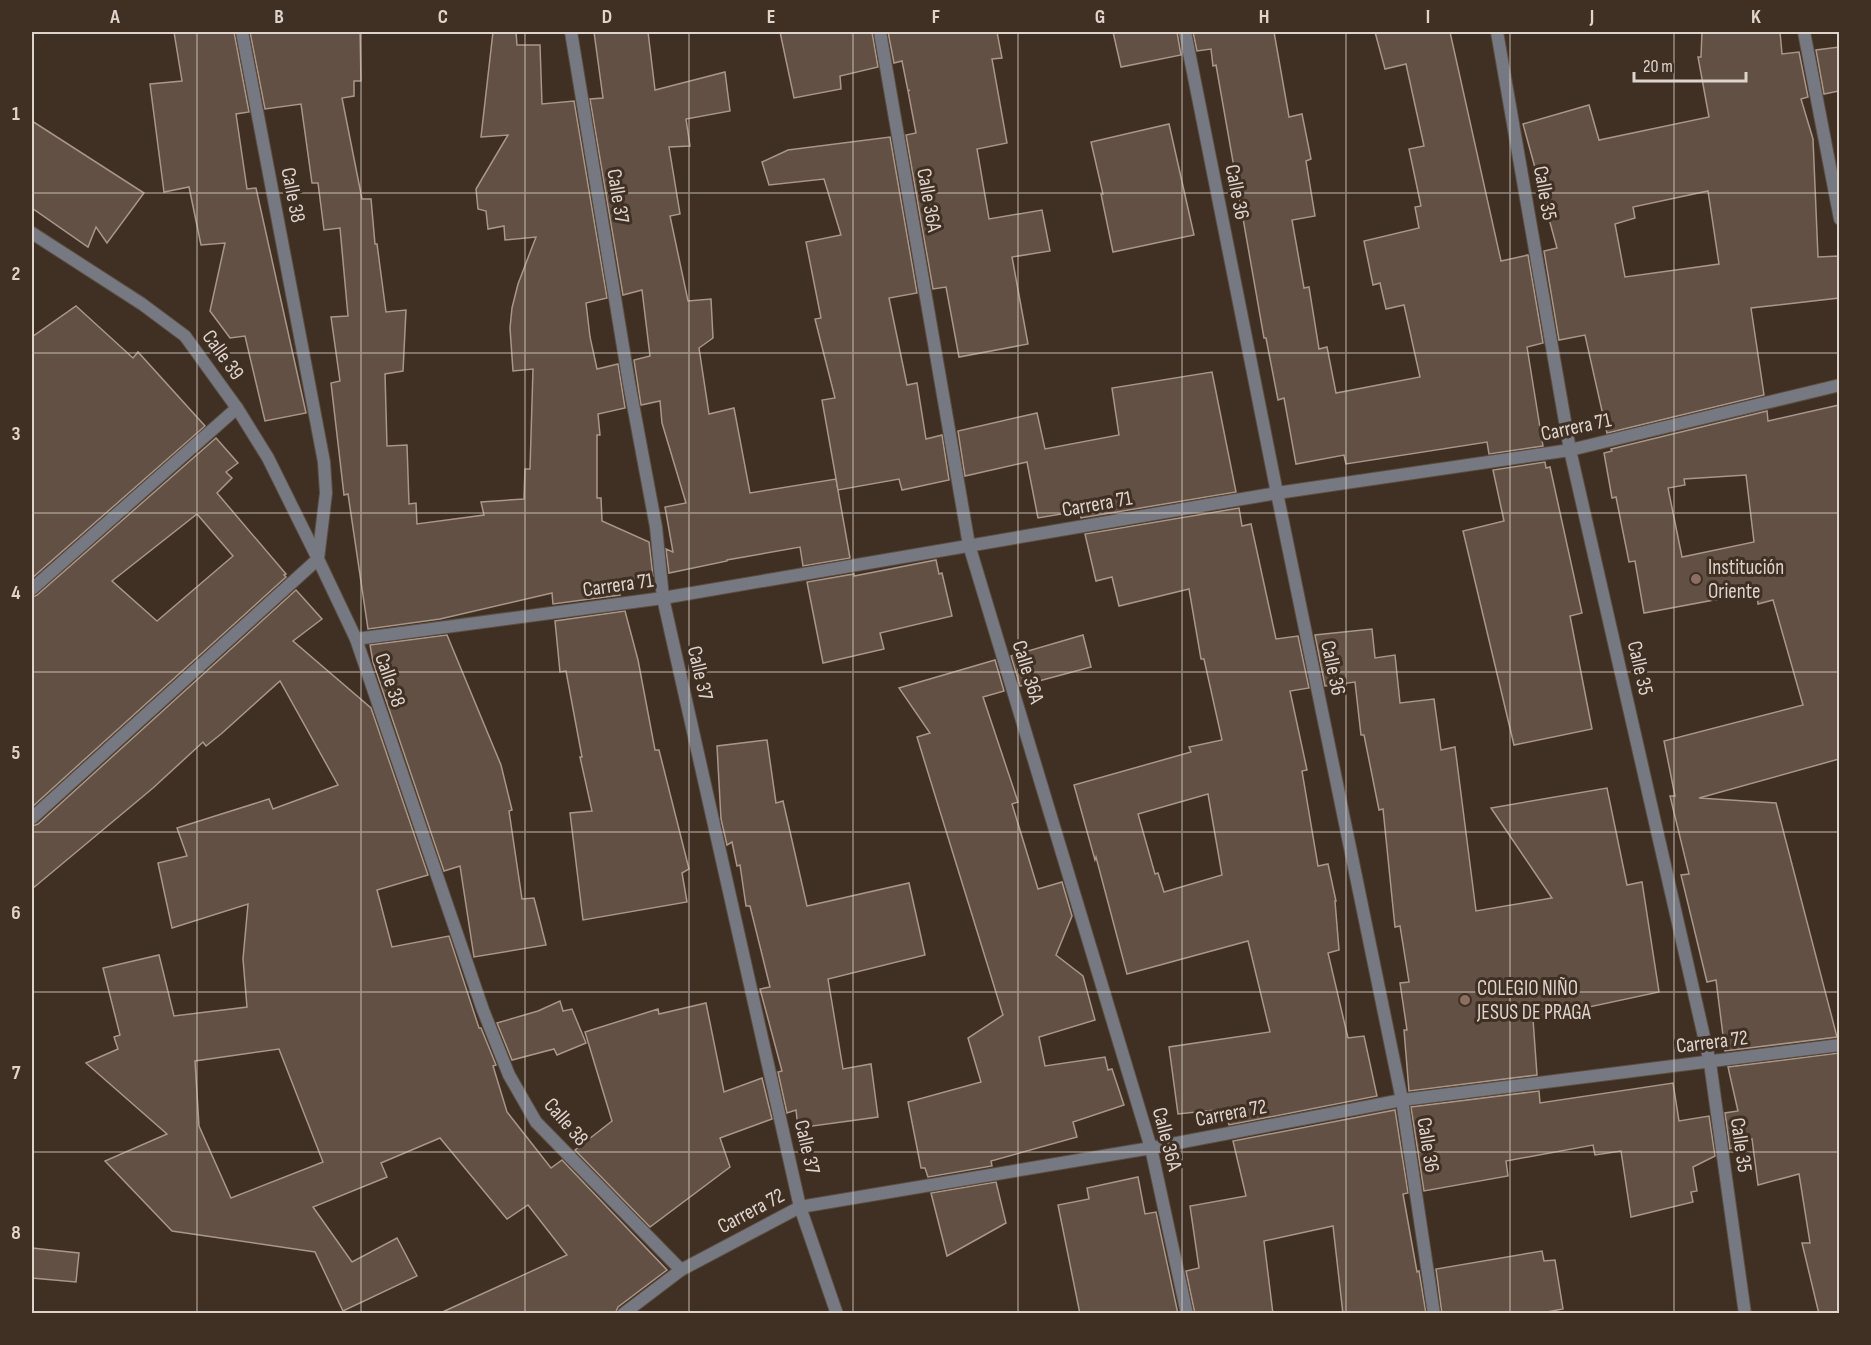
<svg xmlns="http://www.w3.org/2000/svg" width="1871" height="1345" font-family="'Sofia Sans Condensed',sans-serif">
  <rect width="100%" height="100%" fill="#403024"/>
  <g fill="#615043" stroke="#a99688" stroke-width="1.5" fill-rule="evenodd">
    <path d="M174 32H234L249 112 236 114 247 189 256 188 306 413 265 421 245 336 230 338 210 311 225 243 201 245 189 187 164 192 150 84 182 81Z"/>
    <path d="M250 32H360L361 81H354V96L342 98 362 199H371L375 244H377L386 312 406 310 403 371 385 374 387 446 407 445 409 504 416 503 417 524 484 515 481 502 524 499 525 469H530L533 369 513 371 510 328 512 308 518 284 536 237 505 240 504 226 488 229 486 211 478 209 476 189 508 135 481 137 493 32H516L517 45H540L542 104 574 101 607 298 586 303 590 337 597 369 618 364 625 408 598 414 600 435H597V498H601L602 521 649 542 653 576 617 582 620 595 553 604 552 593 440 619 368 629 348 494 344 495 331 383 340 381 331 317 348 316 340 228 324 230 318 183H312L301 104 265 109Z"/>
    <path d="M594 32H648L655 90 725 72 730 111 686 119 690 146 669 147 680 214 670 216 688 301 711 299 713 338 699 348 709 414 734 408 750 493 836 479 850 558 803 566 800 547 727 560V561L669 573 666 549 673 552 665 507 686 503 662 423 660 401 641 405 634 360 650 356 642 290 623 295 590 99 603 98Z"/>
    <path d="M780 32H872L878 67 840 76 841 89 794 98Z"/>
    <path d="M888 32H997L1002 58 992 59 1007 143 977 149 989 219 1042 210 1050 251 1012 257 1028 344 959 357 946 287 933 289 906 135 916 133 908 91 910 90 908 91 902 61 894 63Z"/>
    <path d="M1113 32H1177L1181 55 1121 67Z"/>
    <path d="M1193 32H1274L1289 117 1302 114 1311 159 1306 161 1315 216 1292 220 1304 288 1309 287 1319 349 1327 347 1336 393 1420 377 1404 305 1386 309 1380 283 1373 285 1364 241 1419 228 1415 207 1421 206 1409 149 1424 146 1406 64 1385 69 1375 32H1450L1501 261 1528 255 1543 343 1527 347 1543 446 1489 454 1487 442 1346 464 1344 455 1296 464 1284 398 1278 400 1266 338H1264L1216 65 1213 66 1211 49 1197 51Z"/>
    <path d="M1702 32H1780L1782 54 1799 52 1808 97 1801 99 1813 139 1818 257 1839 256V298L1751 308 1764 395 1607 433 1585 335 1559 340 1544 251 1557 248 1523 124 1589 105 1599 140 1709 117 1698 57H1701ZM1708 191 1719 264 1625 277 1615 224 1635 218 1633 207Z"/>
    <path d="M1839 47V91L1824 94 1816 50Z"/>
    <path d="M32 121 144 193 107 243 96 227 88 247 32 208Z"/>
    <path d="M1169 124 1194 235 1113 252 1101 194H1103L1091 142Z"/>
    <path d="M890 137 917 293 889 298 907 385 917 383 926 439 942 435 949 480 902 490 899 479 838 490 822 400 835 398 815 319 821 318 806 242 841 235 824 179 769 185 762 162 788 150Z"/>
    <path d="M76 306 133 358 138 352 205 426 32 578V337Z"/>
    <path d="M1212 372 1236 492 1081 518 1079 511 1038 518 1027 462 965 476 958 431 1037 413 1045 449 1119 435 1112 388Z"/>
    <path d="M1839 405V759L1699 798 1776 803 1837 1037 1725 1051 1716 980 1707 982 1681 875 1689 874 1670 796H1675L1664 741 1803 705 1773 600 1758 604 1757 592 1644 613 1635 561 1629 562 1616 497 1612 498 1604 453 1612 451 1611 449 1767 411 1768 421ZM1746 475 1754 542 1682 557 1668 488 1685 485 1684 479Z"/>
    <path d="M216 438 238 463 226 472 232 478 217 493 286 574 284 575 286 577 32 807V597L37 595ZM197 514 233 556 157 621 112 581Z"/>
    <path d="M1545 462 1546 468 1550 467 1582 613 1570 616 1592 729 1514 745 1463 531 1504 521 1493 470Z"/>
    <path d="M1239 508 1242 526 1251 524 1276 639 1298 636 1309 688 1290 691 1307 770 1302 771 1318 866 1328 864 1336 901H1335L1339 950 1328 953 1348 1038 1364 1036 1377 1096 1229 1125 1225 1109 1178 1114 1169 1047 1270 1032 1248 941 1127 974 1096 857 1095 860 1074 785 1191 752 1189 747 1222 740 1204 659H1201L1189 589 1119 606 1112 577 1096 581 1085 534ZM1208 794 1222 875 1164 892 1158 873 1155 874 1138 814Z"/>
    <path d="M936 560 939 574 942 573 952 616 880 633 884 649 823 663 807 582 854 574V576Z"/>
    <path d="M296 590 322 619 293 641 371 708 428 875 377 890 392 947 449 936 479 1028H481L496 1065 493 1066 507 1112 551 1168 562 1160 667 1270 618 1307 615 1314H438L567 1255 528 1205 507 1219 440 1138 381 1163 387 1177 313 1207 352 1262 397 1238 417 1276 343 1311 315 1252 172 1231 105 1161 167 1134 86 1063 118 1049 114 1037 120 1035 103 968 159 955 174 1016 247 1007 243 959 248 904 172 928 158 863 187 856 177 828 269 799 273 809 338 785 280 681 221 734 206 746 203 742 153 788 32 889V826L38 824ZM279 1049 323 1162 231 1198 199 1126 195 1061Z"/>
    <path d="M625 611 638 660 655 750H659L689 869 682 873 687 902 583 920 570 813 592 811 580 757H582L566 671 560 672 555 621Z"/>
    <path d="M1372 629 1375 658 1395 655 1400 703 1434 699 1441 750 1455 747 1476 911 1552 898 1491 808 1607 788 1627 885 1642 882 1659 992 1533 1019 1537 1075 1409 1091 1404 1030H1407L1400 983 1409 982 1400 926 1395 927 1383 809 1379 810 1364 735H1361L1355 682 1325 686 1315 635Z"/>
    <path d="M447 635 501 765 512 810 509 811 522 899 534 898 546 945 474 957 460 866 444 871 373 662 370 645Z"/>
    <path d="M1083 635 1091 667 1020 686 1011 656Z"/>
    <path d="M995 660 1004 691 983 697 1018 802 1012 804 1038 889 1062 882 1072 916 1056 955 1083 976 1095 1020 1039 1037 1045 1066 1105 1057 1108 1070 1112 1069 1124 1105 1073 1122 1077 1137 991 1161 992 1166 928 1177 925 1168H921L908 1102 981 1082 968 1038 1003 1015 917 737 930 733 899 688Z"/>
    <path d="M767 740 776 803 783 801 807 906 909 883 925 955 828 979 843 1069 871 1064 878 1117 798 1128 796 1110 787 1113 778 1072 782 1071 760 989 770 987 750 906H746L740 865 737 866 732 842 727 845 721 819 717 746Z"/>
    <path d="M560 1001 563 1011 572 1009 586 1043 557 1055 554 1049 512 1060 497 1023 538 1011Z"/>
    <path d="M706 1003 724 1092 762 1078 772 1119 720 1138 730 1167 650 1227 575 1150 612 1121 585 1032 658 1009 659 1014Z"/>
    <path d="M1839 1053V1314H1819L1802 1243H1810L1799 1174 1758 1185 1752 1139 1730 1149 1725 1113 1738 1111 1728 1067Z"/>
    <path d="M1673 1083 1679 1121 1709 1116 1715 1156 1693 1167 1697 1191 1691 1192 1693 1202 1631 1217 1621 1151 1595 1155 1593 1145 1506 1161 1508 1176 1424 1191 1411 1107 1539 1091 1540 1103Z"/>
    <path d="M1395 1110 1408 1193 1403 1194 1417 1272 1419 1271 1426 1314H1343L1333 1226 1264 1241 1273 1314H1195L1186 1271 1199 1268 1190 1206 1246 1196 1233 1141Z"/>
    <path d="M1138 1177 1145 1214 1156 1212 1178 1314H1080L1058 1205 1089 1199 1087 1188Z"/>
    <path d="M996 1182 1006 1223 947 1256 931 1193Z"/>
    <path d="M32 1248 79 1253 76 1282 32 1278Z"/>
    <path d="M1542 1251 1544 1261 1555 1260 1563 1309 1536 1314H1442L1436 1269Z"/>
  </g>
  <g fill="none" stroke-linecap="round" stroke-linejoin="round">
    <defs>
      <g id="street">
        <path d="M242 32 324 462 326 493 318 559 356 639 483 1010 509 1075 536 1122 681 1270"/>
        <path d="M571 32 629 383 656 527 663 598 800 1207 837 1314"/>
        <path d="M880 32 969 545 1151 1148 1187 1314"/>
        <path d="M1185 32 1277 493 1402 1100 1434 1314"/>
        <path d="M1497 32 1570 450 1710 1063 1745 1314"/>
        <path d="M1804 32 1840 219"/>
        <path d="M32 233 142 304 185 336 237 408 268 458 318 559 32 818"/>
        <path d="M32 589 237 408"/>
        <path d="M356 639 663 598 1277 493 1570 450 1840 385"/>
        <path d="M623 1314 681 1270 800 1207 1151 1148 1402 1100 1840 1045"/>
      </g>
    </defs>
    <use href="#street" stroke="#5c4e42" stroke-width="14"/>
    <use href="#street" stroke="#777982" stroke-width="12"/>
  </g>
  <path fill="none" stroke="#ded4cc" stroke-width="1.5" stroke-opacity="0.55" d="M197 32V1314M361 32V1314M525 32V1314M689 32V1314M853 32V1314M1018 32V1314M1182 32V1314M1346 32V1314M1510 32V1314M1674 32V1314M32 193H1840M32 353H1840M32 513H1840M32 672H1840M32 832H1840M32 992H1840M32 1152H1840"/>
  <g fill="#8d6e63" stroke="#403024" stroke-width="2">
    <circle cx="1696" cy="579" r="6"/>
    <circle cx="1465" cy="1000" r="6"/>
  </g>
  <g text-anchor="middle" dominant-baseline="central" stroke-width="6" stroke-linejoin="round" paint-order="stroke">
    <g font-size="21" fill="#ded4cc" stroke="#403024">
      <text transform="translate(1237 192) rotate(79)">Calle 36</text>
      <text transform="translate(1545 193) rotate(80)">Calle 35</text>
      <text transform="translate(293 195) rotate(79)">Calle 38</text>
      <text transform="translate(618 196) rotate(81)">Calle 37</text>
      <text transform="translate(929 200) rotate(80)">Calle 36A</text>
      <text transform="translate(223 355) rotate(54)">Calle 39</text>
      <text transform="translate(1576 427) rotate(-12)">Carrera 71</text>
      <text transform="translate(1097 504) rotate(-10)">Carrera 71</text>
      <text transform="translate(618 585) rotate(-8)">Carrera 71</text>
      <text transform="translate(1333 668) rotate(78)">Calle 36</text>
      <text transform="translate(1640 668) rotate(77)">Calle 35</text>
      <text transform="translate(1028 672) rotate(73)">Calle 36A</text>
      <text transform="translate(700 673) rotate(77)">Calle 37</text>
      <text transform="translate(390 680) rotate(71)">Calle 38</text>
      <text transform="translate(1712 1042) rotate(-7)">Carrera 72</text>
      <text transform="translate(1231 1113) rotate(-11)">Carrera 72</text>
      <text transform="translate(566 1122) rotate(49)">Calle 38</text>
      <text transform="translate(1167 1139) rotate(75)">Calle 36A</text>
      <text transform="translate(1428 1145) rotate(81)">Calle 36</text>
      <text transform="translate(1741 1145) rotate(82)">Calle 35</text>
      <text transform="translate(807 1147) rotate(77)">Calle 37</text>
      <text transform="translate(751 1211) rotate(-28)">Carrera 72</text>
    </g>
    <g font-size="21" fill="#ded4cc" stroke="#403024" text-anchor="start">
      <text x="1708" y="567">Institución<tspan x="1708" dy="24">Oriente</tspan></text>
      <text x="1477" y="988">COLEGIO NIÑO<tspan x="1477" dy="24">JESUS DE PRAGA</tspan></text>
    </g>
  </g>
  <rect width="1871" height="1345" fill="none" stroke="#403024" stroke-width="66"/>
  <path d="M1634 72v9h112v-9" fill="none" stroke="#ded4cc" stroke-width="3"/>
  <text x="1643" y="72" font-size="18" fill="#ded4cc" stroke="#403024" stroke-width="4.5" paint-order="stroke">20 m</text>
  <rect x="33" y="33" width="1805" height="1279" fill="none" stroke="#ded4cc" stroke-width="2"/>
  <g font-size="20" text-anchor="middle" font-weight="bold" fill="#ded4cc">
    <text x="115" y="23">A</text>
    <text x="279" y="23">B</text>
    <text x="443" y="23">C</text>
    <text x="607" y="23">D</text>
    <text x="771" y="23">E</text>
    <text x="936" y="23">F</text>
    <text x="1100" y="23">G</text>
    <text x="1264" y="23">H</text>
    <text x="1428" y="23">I</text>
    <text x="1592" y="23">J</text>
    <text x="1756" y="23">K</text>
    <text x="16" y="120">1</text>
    <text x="16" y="280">2</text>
    <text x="16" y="440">3</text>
    <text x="16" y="599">4</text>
    <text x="16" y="759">5</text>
    <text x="16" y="919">6</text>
    <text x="16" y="1079">7</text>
    <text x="16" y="1239">8</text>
  </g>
</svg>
